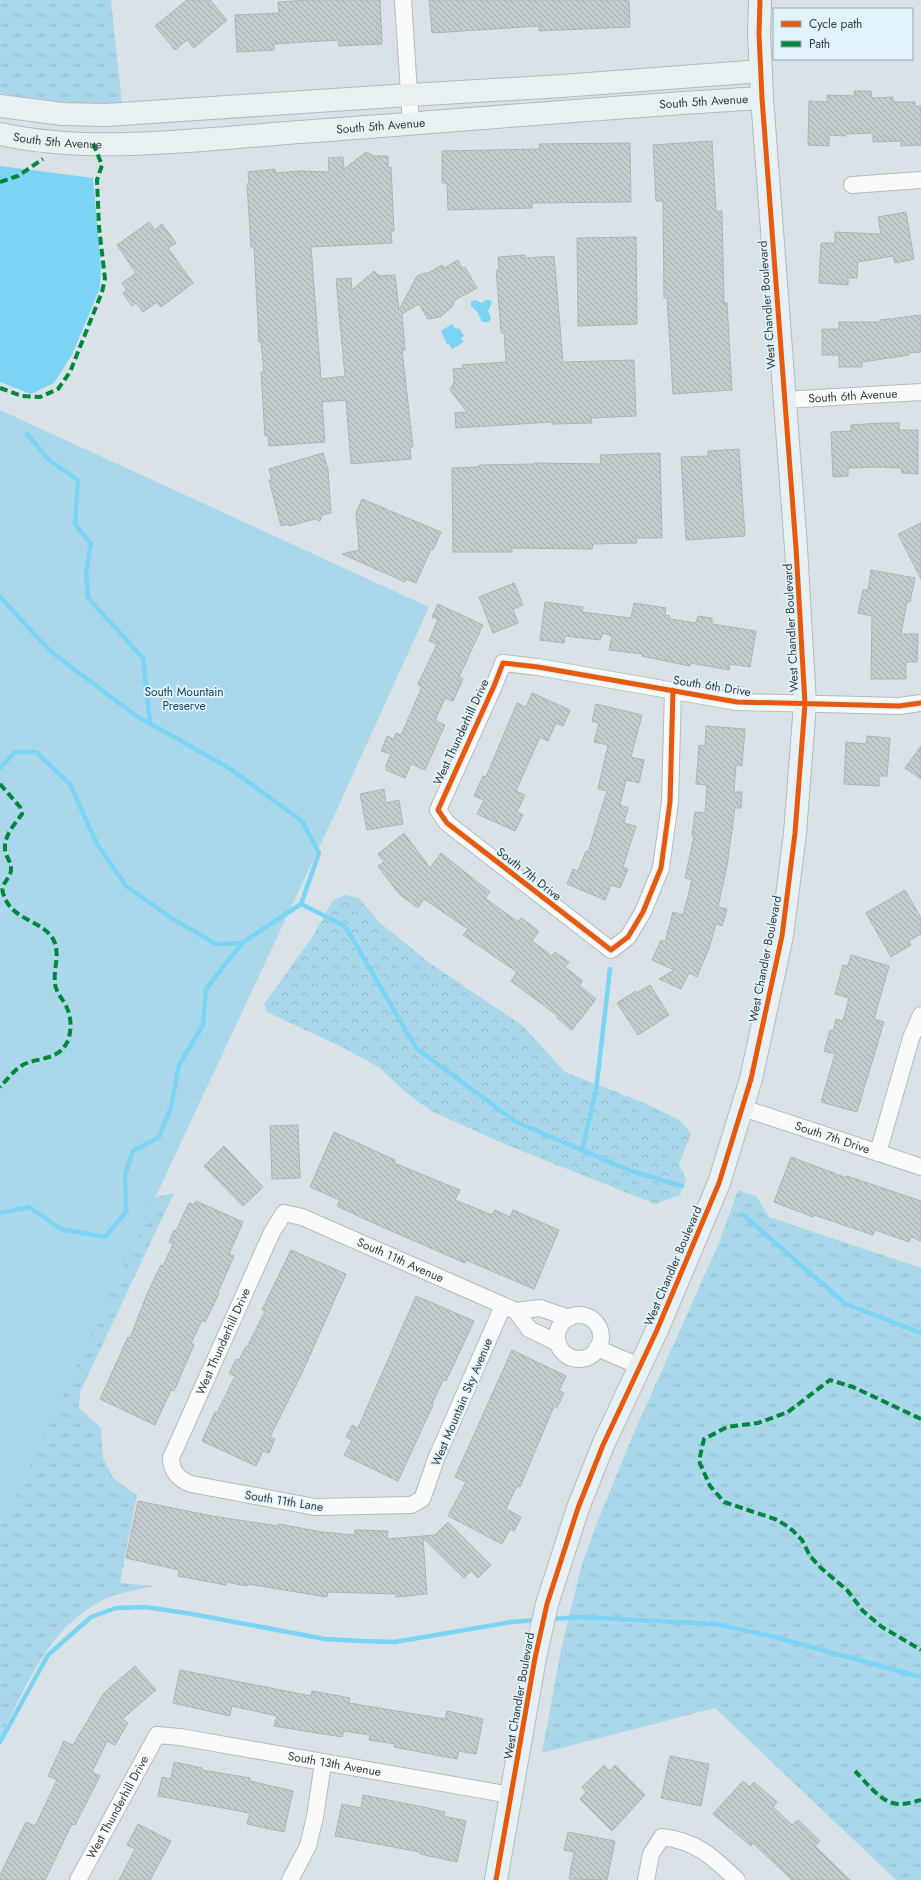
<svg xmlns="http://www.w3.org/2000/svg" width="921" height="1880" font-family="Jost,sans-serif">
  <defs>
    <pattern id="grass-tufts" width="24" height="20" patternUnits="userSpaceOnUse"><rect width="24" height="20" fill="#aad7ea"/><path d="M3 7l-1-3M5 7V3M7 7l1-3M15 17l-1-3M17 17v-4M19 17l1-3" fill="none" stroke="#93b9ca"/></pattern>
    <pattern id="forest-crowns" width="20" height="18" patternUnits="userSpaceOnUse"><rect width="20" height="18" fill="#aad7ea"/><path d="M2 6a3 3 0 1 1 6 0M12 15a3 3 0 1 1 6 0" fill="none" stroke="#93b9ca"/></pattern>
    <pattern id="building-back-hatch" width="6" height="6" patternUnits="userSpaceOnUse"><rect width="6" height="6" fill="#c4cccf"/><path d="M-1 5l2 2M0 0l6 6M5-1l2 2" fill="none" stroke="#a0a7a9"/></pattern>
  </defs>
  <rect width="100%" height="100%" fill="#d9e3e7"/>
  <g fill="url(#grass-tufts)">
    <path d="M0 0H111L122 105C81 104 41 102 0 93Z"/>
    <path d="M0 819 149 1199 174 1193 80 1392 79 1408 101 1428 103 1458 113 1478 137 1495 120 1583 153 1586C138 1590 119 1592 105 1599 47 1628 28 1683 0 1738Z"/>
    <path d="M738 1190 757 1197 769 1217 921 1268V1880H896L715 1708 542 1753 561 1650 581 1567 597 1523 632 1437 719 1243Z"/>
  </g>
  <path fill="url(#forest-crowns)" d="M345 895 359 898 379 922 431 964 523 1026 565 1072 642 1102 680 1120 691 1134 679 1164 686 1179 680 1195 655 1204 507 1145 431 1111 403 1090 380 1068 342 1047 267 1012 264 1004 313 936 333 900Z"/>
  <path fill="#aad7ea" d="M0 410 429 607 339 805 0 1529Z"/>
  <g fill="#7bd4f4">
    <path d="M0 166 93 178 101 266 100 288 72 355 54 383 31 394 0 382Z"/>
    <path d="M475 300 482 303 485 300H490L492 303 488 311 491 318 489 322H482L478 313 471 306V302Z"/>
    <path d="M452 324 456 329 459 328 464 336 461 338 464 342 452 349 449 344 447 345 441 331Z"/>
  </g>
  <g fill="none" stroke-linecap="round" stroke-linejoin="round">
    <g stroke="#7bd4f4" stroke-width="4.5">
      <path d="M27 434 49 460 78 480 75 524 91 544 86 572 88 598 143 658 150 723"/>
      <path d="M0 597 50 651 135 715 229 768 302 821 319 853 301 904 345 926 416 1048 516 1122 631 1171 682 1186"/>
      <path d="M0 768 15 752H36L70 784 97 844 126 886 173 919 216 944 242 943 301 904"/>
      <path d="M582 1150 596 1091 610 969"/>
      <path d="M0 1213 29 1207 61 1229 105 1237 126 1212 125 1175 133 1151 159 1137 171 1107 179 1065 203 1025 206 989 242 943"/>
      <path d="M742 1214 846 1304 921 1333"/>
      <path d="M550 1619 580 1617 715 1624 771 1636 921 1677"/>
      <path d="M0 1742 48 1655 91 1617 116 1608 145 1607 192 1614 325 1639 360 1641 395 1642 511 1622 537 1620"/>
    </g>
  </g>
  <g fill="url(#building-back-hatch)" stroke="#acb4b7">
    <path d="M187 0H210L227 20 194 48 187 40 175 50 155 26Z"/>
    <path d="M308 0H380L382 44 339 46 338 40 274 44V50L237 52 235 15 279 13 278 2Z"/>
    <path d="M429 0H629L630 27 539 31V26L432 33Z"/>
    <path d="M854 91H871L872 98 893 97V102H915V106H921V145L901 146V141L873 142V133L846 134 845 136 829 135V146L808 145 809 101 827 102V95L855 96Z"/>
    <path d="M712 141 716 211H722L724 303H727L732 390 673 394 667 298H664L663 201H656L653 145Z"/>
    <path d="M630 143 631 202 532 203V208L448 210 447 183H442V151L540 149 539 144Z"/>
    <path d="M366 152 374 156H388V168L391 167 394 231H391L392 243 311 247 321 379 345 376 336 279 351 278 352 290 374 271 379 276 395 275 399 310 417 276 424 273H428L442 265 444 268 458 260 462 268 465 267 477 288 455 300 452 307 440 317 428 319 419 304 402 314 405 350H402L413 447H410L411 459 351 464 346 400 322 402 325 442 269 446 268 435 265 436 261 372H264L261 342H259L254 247H251L247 184 249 183 248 172 275 169 276 173 300 171 329 172 328 158 343 157 344 169Z"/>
    <path d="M906 212 914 259 895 263 893 256 858 262 857 278H848V285L819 283 821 243H835V232L881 234 878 217Z"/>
    <path d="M149 222 155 230 162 224 176 243 168 248 193 283 161 307 157 302 143 312 136 303 132 306 123 293 127 290 122 283 136 273 117 245Z"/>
    <path d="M636 237 637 324 578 326 577 238Z"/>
    <path d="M525 255V258L554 256 563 362 634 360 636 416 591 418 592 423 552 424V422L456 428 455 413 467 412 450 390 454 382 453 369 464 368 462 365 506 362 504 333H501L500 318 496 270H499L498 257Z"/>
    <path d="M921 315V352L908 353 909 355 862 362V367H839V355H822V329H839V322H880V320Z"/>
    <path d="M880 423H899V430H918V474L902 473 901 468 879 467 848 468V476L833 477 831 432 851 431V425Z"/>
    <path d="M739 449 745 536 686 540 681 457 708 456V451Z"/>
    <path d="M323 453 328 470 331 513 322 515 320 521 315 519 289 526 288 524 281 526 269 480H272L269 469Z"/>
    <path d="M660 453 662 538H636L637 543 593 544 592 549 512 548V552H453L452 468 478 467 479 465 535 464V463L601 464 600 455Z"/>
    <path d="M362 499 441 532 433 550 431 549 416 583 406 579 405 582 342 554 359 550 356 513Z"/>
    <path d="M921 523V579L898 534Z"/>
    <path d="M871 570 915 578 910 602H907L901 634H918L917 662H906V679H871L872 616 858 613 863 590H868Z"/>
    <path d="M514 583 523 605 513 609 518 623 493 633 479 597Z"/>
    <path d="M545 602 583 607 582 612 631 618 634 603 666 608 665 615 670 616V619L696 623 698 616 712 618V624L756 631 750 667 730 664 729 670 691 663 690 666 642 656 643 654 609 650 612 636 603 633 600 640 565 636 564 643 540 640Z"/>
    <path d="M438 604 483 625 459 677 463 679 453 701 445 698 435 720 445 725 425 770 411 764 405 778 386 770V765L391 754 381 751 387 736 394 739 396 733 401 735 422 687 418 684 437 644 429 641 438 619 432 617Z"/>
    <path d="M532 693 570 710 563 726 556 723 548 741 540 737 526 768 516 791 525 795 517 812 523 815 515 831 477 814 484 800 474 796 483 776 486 777 517 703 526 707Z"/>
    <path d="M596 704 642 715 631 757 644 760 639 783 626 780 620 805 628 808 624 823 636 826 623 867 628 869 620 888 611 885 605 900 567 884 573 869 578 871 586 851 588 852 607 791 598 789 608 745 594 742 599 723 592 721Z"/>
    <path d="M706 726 745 729 742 766 736 765 734 792H742L741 808H735L727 866 718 907 727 909 722 926 716 924 709 948 697 977 689 973 681 989 659 979 674 970 652 960 661 940 665 942 673 912 683 915 692 880 685 878 694 836H692L695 812 705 813 707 785 696 784 699 745 705 746Z"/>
    <path d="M867 736 890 738 887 776H879V786L844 784 846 742 866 744Z"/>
    <path d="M921 746V779L905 768Z"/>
    <path d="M384 789 386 803 399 800 403 824 367 830 360 794Z"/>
    <path d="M404 833 430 868 441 853 490 892 485 898 518 922 521 918 539 931 532 941 552 956 555 952 569 962 565 967 583 981 579 985 596 999 572 1030 557 1018 558 1016 511 981 517 972 463 935 468 929 424 899 418 908 399 894 378 866 384 862 378 854Z"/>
    <path d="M905 890 921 918V934L909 941 911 945 891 957 866 913Z"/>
    <path d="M851 955 889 966 874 1019 884 1022 857 1112 821 1102 835 1054 824 1051 830 1030 833 1031 836 1019 843 1021 849 998 835 994 843 965 848 966Z"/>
    <path d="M650 985 669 1015 638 1035 617 1003 636 991 637 993Z"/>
    <path d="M298 1125 300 1178 272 1179 270 1126Z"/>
    <path d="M334 1132 395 1160 394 1163 460 1190 455 1200 492 1215 495 1210 510 1217 513 1210 559 1230 534 1289 466 1260 465 1263 371 1222 337 1206 340 1200 310 1187Z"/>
    <path d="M224 1146 263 1187 243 1206 204 1166Z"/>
    <path d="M791 1157 847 1178V1176L921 1201V1241L911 1237 909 1242 875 1230 873 1235 814 1215 813 1217 774 1202Z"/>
    <path d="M196 1201 243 1222 229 1254 234 1256 218 1292 219 1293 205 1322 202 1320 191 1343 194 1345 174 1391 171 1390 155 1425 100 1399 128 1337 130 1338 147 1294 161 1265 163 1266 173 1244 169 1242 174 1230 176 1231 189 1203 194 1205Z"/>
    <path d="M291 1250 346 1274 302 1373 270 1437 275 1439 269 1453 263 1451 256 1466 202 1441 215 1412 217 1413 235 1376 229 1374 236 1359 239 1360 246 1346 247 1347 265 1311 262 1310Z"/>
    <path d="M416 1296 474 1321 446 1381 443 1380 432 1404 433 1405 398 1481 344 1455 352 1440 346 1437 352 1425 358 1428Z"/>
    <path d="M512 1350 566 1376 559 1391 564 1393 557 1408 554 1406 520 1487 517 1486 506 1509 521 1517 514 1531 510 1529 502 1544 448 1516 466 1482 455 1477Z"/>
    <path d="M138 1501 212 1516 278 1526 279 1524 322 1532 355 1535V1530L388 1531 387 1539 435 1535 448 1522 491 1565 478 1578 471 1571 464 1578 423 1538 427 1594 396 1597V1594L328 1592 327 1597 248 1584 247 1586 226 1582V1585L178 1576 179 1570 126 1558Z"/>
    <path d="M135 1666 156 1690 122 1719 128 1723 115 1745 107 1741 92 1772 100 1776 75 1825 72 1824 45 1880H0V1875L26 1822 35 1826 57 1780 48 1776 64 1741 73 1745 104 1693Z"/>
    <path d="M180 1670 311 1696 312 1691 350 1698 349 1703 445 1719 447 1711 483 1719 476 1754 459 1751 457 1759 394 1747 395 1744 369 1740 370 1735 344 1731 342 1737 274 1726 277 1716 232 1706 230 1716 173 1703Z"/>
    <path d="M670 1756 709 1764 701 1806 661 1798Z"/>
    <path d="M174 1762 202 1768V1770L250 1778V1781L293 1791 284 1832 247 1824 250 1813 158 1796 162 1777 171 1779Z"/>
    <path d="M604 1765 610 1771 615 1765 645 1795 612 1831 580 1799 586 1792 582 1787Z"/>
    <path d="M743 1781 750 1787 754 1782 777 1802 773 1807 792 1825 798 1820 820 1841 815 1846 850 1880H792L753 1843 751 1846 713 1814Z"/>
    <path d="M363 1795 423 1807 445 1812 444 1816 466 1821 457 1862 420 1854V1852L335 1836 342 1804 361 1808Z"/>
    <path d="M138 1824 171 1841 150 1880H119L135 1849 127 1845Z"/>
    <path d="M568 1832 615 1841 607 1880 569 1879 574 1852 564 1850Z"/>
  </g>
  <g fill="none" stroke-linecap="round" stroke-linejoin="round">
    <defs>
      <g id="street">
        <path d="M403 0 411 124"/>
        <path d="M852 185 921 180"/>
        <path id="s1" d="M784 400 921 392"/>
        <path d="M673 690 670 802 661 868 643 912 628 937 611 950 447 823 438 810 494 686 503 663 538 667 737 702 899 706 921 703"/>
        <path id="s2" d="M743 1108 921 1167"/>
        <path d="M878 1153 911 1038 921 1015"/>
        <path id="s3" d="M503 1306 436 1459 425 1491 422 1499 411 1505 315 1507 191 1484C179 1480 171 1471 171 1458L272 1232 284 1213 302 1217 516 1311 529 1329 558 1343"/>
        <path d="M516 1311 540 1308 569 1318"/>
        <circle cx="579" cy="1337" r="22"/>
        <path d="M597 1348 639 1366"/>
        <path id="s4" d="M78 1880 157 1735 180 1737 511 1795"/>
        <path d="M290 1880 308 1846 315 1817 323 1763"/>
        <path d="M646 1880 651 1854 662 1837C697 1841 713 1857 737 1880"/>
      </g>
      <g id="secondary">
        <path d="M0 106 62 114 106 115 409 95 562 86 761 71"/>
        <path id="s5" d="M0 134C91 154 195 140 287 133 445 122 604 107 762 98"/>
        <path d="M496 1880 535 1658 547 1604 578 1508 603 1445 657 1330 719 1183 751 1079 782 936 795 833 805 704 796 548 762 98 759 34 760 0"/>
      </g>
    </defs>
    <use href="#street" stroke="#b4bbbe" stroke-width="18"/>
    <use href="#secondary" stroke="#b4bbbe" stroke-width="24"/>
    <use href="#street" stroke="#f9fbfb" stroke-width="16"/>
    <use href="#secondary" stroke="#e7f0f2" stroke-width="22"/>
    <g stroke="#00873e" stroke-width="4" stroke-dasharray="8 4" stroke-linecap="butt">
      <path d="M0 182 18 176 43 159"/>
      <path d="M0 388 22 396 40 397 58 389 70 372 102 292 105 279 99 227 97 180 102 165 93 143"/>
      <path d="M0 784 20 807 22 814C15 824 4 835 5 849 5 856 11 861 11 868 12 878 0 883 3 893 11 921 41 919 53 939 61 954 53 968 55 984 56 993 64 1000 67 1008 72 1019 72 1036 65 1046 56 1059 40 1058 27 1063 16 1067 8 1079 0 1087"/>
      <path d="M921 1419 853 1387 830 1380 788 1412 758 1423 727 1427 704 1439 699 1461 710 1486 724 1502 775 1519 789 1527 802 1540 810 1556 821 1568 847 1590 863 1611 882 1627 921 1650"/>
      <path d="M855 1771C866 1782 878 1799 893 1803 902 1806 912 1802 921 1800"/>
    </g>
    <defs>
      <g id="cycleway">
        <path d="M673 690 670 802 661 868 643 912 628 937 611 950 447 823 438 810 494 686 503 663 538 667 737 702 899 706 921 703"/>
        <path d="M496 1880 535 1658 547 1604 578 1508 603 1445 657 1330 719 1183 751 1079 782 936 795 833 805 704 796 548 762 98 759 34 760 0"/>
      </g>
    </defs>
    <use href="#cycleway" stroke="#e0f2fa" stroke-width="8"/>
    <use href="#cycleway" stroke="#e8590c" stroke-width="5"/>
  </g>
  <g text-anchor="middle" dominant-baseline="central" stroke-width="3.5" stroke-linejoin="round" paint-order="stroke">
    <g font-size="12" fill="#353c3f" stroke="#e0f2fa">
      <text stroke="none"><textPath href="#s5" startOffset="706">South 5th Avenue</textPath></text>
      <text stroke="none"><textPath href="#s5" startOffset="382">South 5th Avenue</textPath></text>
      <text stroke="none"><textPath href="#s5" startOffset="58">South 5th Avenue</textPath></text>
      <text transform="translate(767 305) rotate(-94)">West Chandler Boulevard</text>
      <text stroke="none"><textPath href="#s1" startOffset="69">South 6th Avenue</textPath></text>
      <text transform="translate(791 628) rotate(-93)">West Chandler Boulevard</text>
      <text transform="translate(712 686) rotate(9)">South 6th Drive</text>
      <text transform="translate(461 732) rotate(-65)">West Thunderhill Drive</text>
      <text transform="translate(529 874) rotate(38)">South 7th Drive</text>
      <text transform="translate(765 959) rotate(-79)">West Chandler Boulevard</text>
      <text stroke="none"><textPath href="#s2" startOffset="94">South 7th Drive</textPath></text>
      <text stroke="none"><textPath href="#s3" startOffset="875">South 11th Avenue</textPath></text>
      <text transform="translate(673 1266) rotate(-67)">West Chandler Boulevard</text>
      <text stroke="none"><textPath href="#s3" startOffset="607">West Thunderhill Drive</textPath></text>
      <text transform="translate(462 1402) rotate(-67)">West Mountain Sky Avenue</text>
      <text transform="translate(284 1501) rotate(9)">South 11th Lane</text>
      <text transform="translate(519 1696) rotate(-80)">West Chandler Boulevard</text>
      <text stroke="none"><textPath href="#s4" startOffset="345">South 13th Avenue</textPath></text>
      <text stroke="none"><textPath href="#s4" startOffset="83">West Thunderhill Drive</textPath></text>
    </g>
    <g font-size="12" fill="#16495c" stroke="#e0f2fa">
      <text x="184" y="692">South Mountain<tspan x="184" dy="14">Preserve</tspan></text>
    </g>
  </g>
  <rect x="773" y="8" width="140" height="52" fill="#e0f2fa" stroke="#9ca9af"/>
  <rect x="781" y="21" width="20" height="6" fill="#e8590c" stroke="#9ca9af"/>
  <text x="809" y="28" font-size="12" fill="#353c3f">Cycle path</text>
  <rect x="781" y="41" width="20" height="6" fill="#00873e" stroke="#9ca9af"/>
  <text x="809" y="48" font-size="12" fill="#353c3f">Path</text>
</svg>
